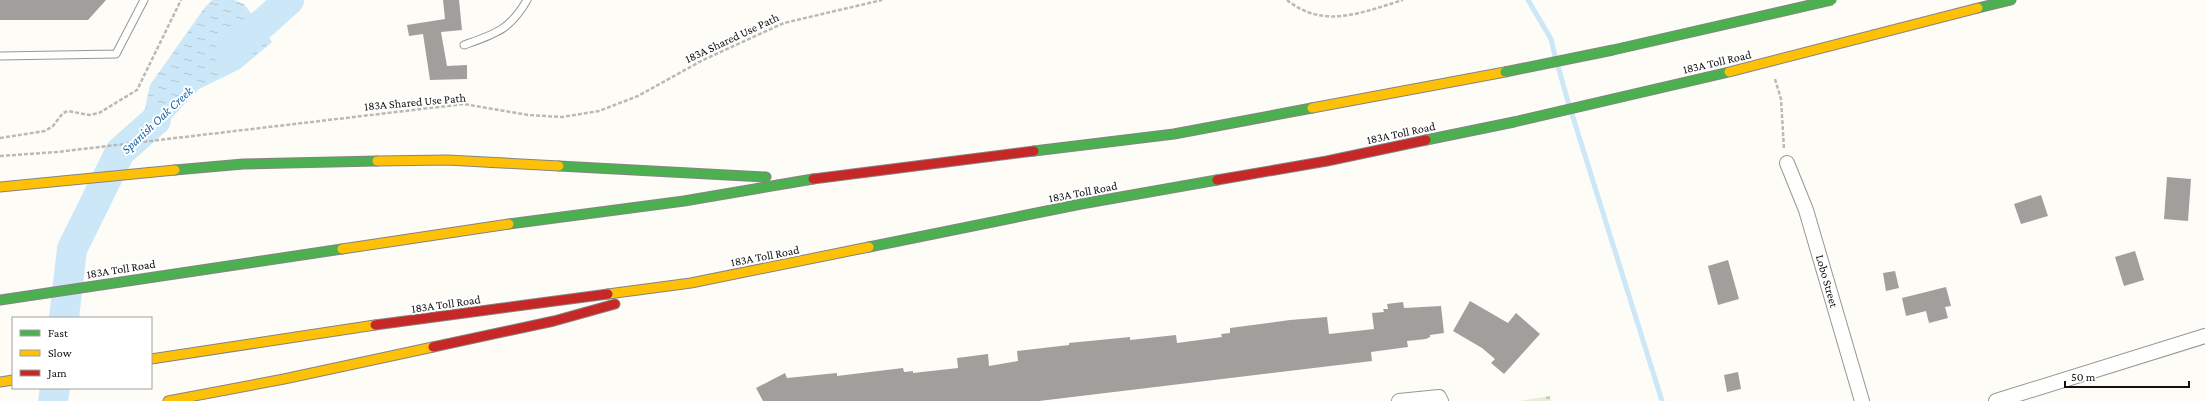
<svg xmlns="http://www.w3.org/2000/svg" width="2205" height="401" font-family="'Crimson Pro',serif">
  <defs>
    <pattern id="cemetery-stones" width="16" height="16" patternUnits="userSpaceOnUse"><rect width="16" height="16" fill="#e9eeda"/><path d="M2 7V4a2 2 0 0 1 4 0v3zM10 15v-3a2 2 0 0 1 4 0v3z" fill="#c7cbba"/></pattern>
    <pattern id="water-ripples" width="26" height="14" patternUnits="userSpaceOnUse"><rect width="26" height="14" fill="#cce8f8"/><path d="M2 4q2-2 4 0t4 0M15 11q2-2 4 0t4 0" fill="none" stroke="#aec6d4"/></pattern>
  </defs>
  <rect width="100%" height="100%" fill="#fdfcf7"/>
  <path fill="url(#cemetery-stones)" d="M1550 396 1551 401H1520Z"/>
  <path fill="url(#water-ripples)" d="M212 0H234L244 4 272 42 240 69 199 89 164 126 125 152 124 136 144 113 150 85 205 7Z"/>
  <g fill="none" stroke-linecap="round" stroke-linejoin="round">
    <g stroke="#cce8f8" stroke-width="5">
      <path d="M1528 0 1551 39 1555 56"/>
      <path d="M1558 66 1569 105"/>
      <path d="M1572 114 1662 401"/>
    </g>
    <g stroke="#cce8f8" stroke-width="30">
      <path d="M229 54 289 0"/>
      <path d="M64 318 72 249 120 152 156 120"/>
      <path d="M53 401 55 388"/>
    </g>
  </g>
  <g fill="#a19f9c">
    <path d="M0 0H106L88 20H0Z"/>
    <path d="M443 0H459L462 30 441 32 447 66 467 65V79L430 80 423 34 409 36 407 25 445 19Z"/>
    <path d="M2167 177 2191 179 2188 221 2164 219Z"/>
    <path d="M2041 195 2048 216 2021 224 2014 204Z"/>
    <path d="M2135 251 2144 280 2124 286 2115 257Z"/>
    <path d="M1728 260 1739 299 1718 305 1708 266Z"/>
    <path d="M1895 271 1899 288 1886 291 1883 273Z"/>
    <path d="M1946 287 1951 306 1945 307 1948 318 1929 323 1926 311 1906 316 1902 298Z"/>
    <path d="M1470 301 1508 323 1516 313 1540 334 1504 374 1491 363 1495 359 1482 348 1453 331Z"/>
    <path d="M1403 302 1404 308 1441 306 1444 333 1430 335V337L1426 339 1407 341 1408 347 1371 352 1372 361 1039 401H763L756 388 785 373 787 378 837 373V376L903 368 904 372 913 371V373L958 368 957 358 988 354 989 366 1018 361 1017 351 1069 345V343L1130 337V340L1176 335 1177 343 1222 337 1221 334 1230 333V328L1290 320 1327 317 1329 334 1374 329 1372 313 1384 312 1383 309H1388L1387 304Z"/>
    <path d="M1738 372 1741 389 1727 392 1724 375Z"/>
  </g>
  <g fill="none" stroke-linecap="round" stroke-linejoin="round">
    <defs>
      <g id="lane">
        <path d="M464 45C495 34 510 30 527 0"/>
        <path d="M0 56 116 54 144 0"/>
      </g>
      <g id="street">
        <path d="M1787 163 1806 210 1862 401"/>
        <path d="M1399 401 1439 397 1441 401"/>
        <path d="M1996 401 2205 336"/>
      </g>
      <g id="fast">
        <path d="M1978 8 2011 0"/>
        <path d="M1426 140 1514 122"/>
        <path d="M1034 151 1174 134 1312 108"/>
        <path d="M559 166 766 177"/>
        <path d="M175 170 243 164 377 161"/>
        <path d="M509 224 684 201 813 179"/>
        <path d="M869 247 1081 204 1217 180"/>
        <path d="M0 300 342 249"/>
      </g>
      <g id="slow">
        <path d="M1312 108 1505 72"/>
        <path d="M377 161 447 160 559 166"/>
        <path d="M0 187 175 170"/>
        <path d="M342 249 509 224"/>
        <path d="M608 294 691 283 869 247"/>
        <path d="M151 359 375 325"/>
        <path d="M0 382 13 380"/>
        <path d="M168 401 284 379 433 347"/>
      </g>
      <g id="jam">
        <path d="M813 179 1034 151"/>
        <path d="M1217 180 1327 161 1426 140"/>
        <path d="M375 325 608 294"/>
        <path d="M433 347 554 321 615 304"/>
      </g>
    </defs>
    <use href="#lane" stroke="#979795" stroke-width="9"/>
    <use href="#street" stroke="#979795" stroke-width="16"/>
    <use href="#fast" stroke="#858482" stroke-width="11"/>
    <use href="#slow" stroke="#858482" stroke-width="11"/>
    <use href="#jam" stroke="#858482" stroke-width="11"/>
    <g stroke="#b9b9b8" stroke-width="2.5" stroke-dasharray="4 2" stroke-linecap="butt">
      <path d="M1287 0C1324 30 1363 12 1403 0"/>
      <path d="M1775 79 1781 99 1784 149"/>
      <path d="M0 138 45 131 53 126 63 113 68 111 89 115 99 113 137 90 181 0"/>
      <path d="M0 156 57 152 464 104 528 115 562 117 599 111 638 96 703 60 784 23 882 0"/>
    </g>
    <use href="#lane" stroke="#fffffe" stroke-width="7"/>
    <use href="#street" stroke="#fffffe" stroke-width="14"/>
    <use href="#fast" stroke="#4caf50" stroke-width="9"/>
    <use href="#slow" stroke="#ffc107" stroke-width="9"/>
    <use href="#jam" stroke="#c62828" stroke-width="9"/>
    <defs>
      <g id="fast-bridge">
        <path d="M1505 72 1613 50 1832 0"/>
        <path d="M1514 122 1729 72"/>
      </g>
      <path id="slow-bridge" d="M1729 72 1978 8"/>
    </defs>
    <use href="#fast-bridge" stroke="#858482" stroke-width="11" stroke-linecap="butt"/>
    <use href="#slow-bridge" stroke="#858482" stroke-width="11" stroke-linecap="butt"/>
    <use href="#fast-bridge" stroke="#4caf50" stroke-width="9"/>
    <use href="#slow-bridge" stroke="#ffc107" stroke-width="9"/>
  </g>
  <g text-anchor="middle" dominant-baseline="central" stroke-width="4" stroke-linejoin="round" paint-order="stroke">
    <g font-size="12" fill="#111" stroke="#fff">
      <text transform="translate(732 38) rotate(-25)">183A Shared Use Path</text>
      <text transform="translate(1717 62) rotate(-13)">183A Toll Road</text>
      <text transform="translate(415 102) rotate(-5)">183A Shared Use Path</text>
      <text transform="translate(1401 133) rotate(-12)">183A Toll Road</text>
      <text transform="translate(1083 192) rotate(-11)">183A Toll Road</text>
      <text transform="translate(765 256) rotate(-11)">183A Toll Road</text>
      <text transform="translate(121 269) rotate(-9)">183A Toll Road</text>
      <text transform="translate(1827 281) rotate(74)">Lobo Street</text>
      <text transform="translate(446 304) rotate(-8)">183A Toll Road</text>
    </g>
    <g font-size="13" font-style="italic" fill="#1466a8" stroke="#fff">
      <text transform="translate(157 120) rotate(-43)">Spanish Oak Creek</text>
    </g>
  </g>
  <rect x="12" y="317" width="140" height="72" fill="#ffffff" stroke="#a0a0a0"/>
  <rect x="20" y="330" width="20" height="6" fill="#4caf50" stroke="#a0a0a0"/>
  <text x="48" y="337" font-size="12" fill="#111111">Fast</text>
  <rect x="20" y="350" width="20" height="6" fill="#ffc107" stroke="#a0a0a0"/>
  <text x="48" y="357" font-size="12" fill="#111111">Slow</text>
  <rect x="20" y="370" width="20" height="6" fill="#c62828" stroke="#a0a0a0"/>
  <text x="48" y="377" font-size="12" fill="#111111">Jam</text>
  <path d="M2065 381v6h124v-6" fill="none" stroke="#111111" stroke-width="2"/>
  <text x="2071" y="381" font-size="12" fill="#111111" stroke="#ffffff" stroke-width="3" paint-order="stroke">50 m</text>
</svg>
